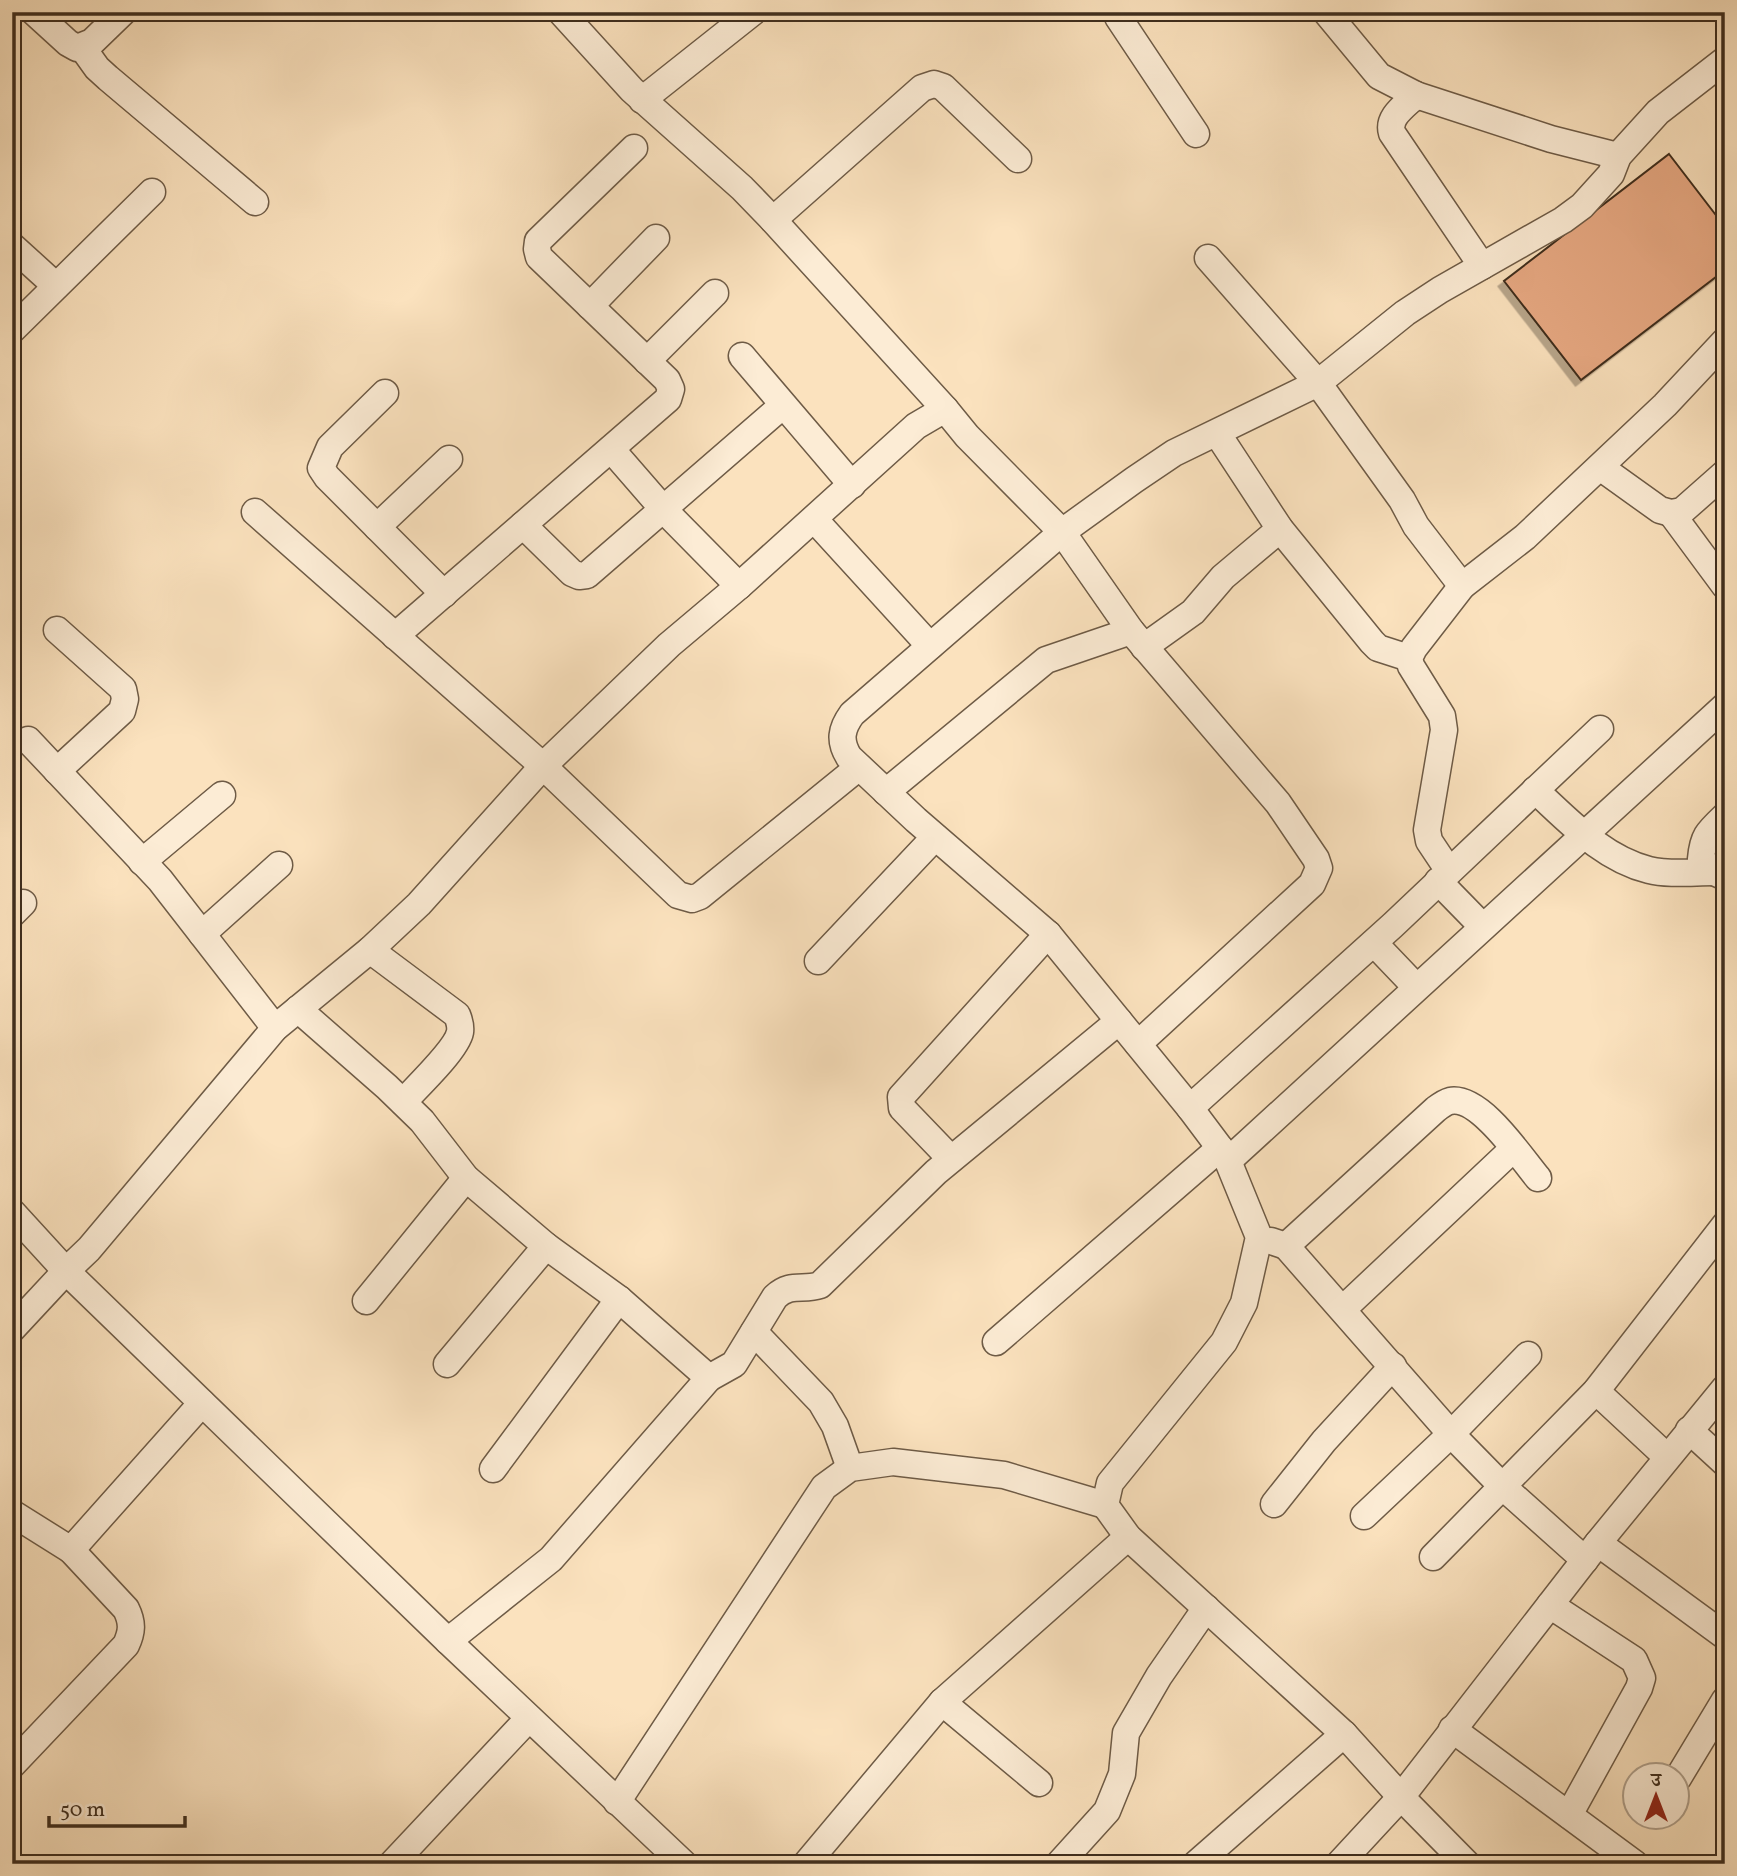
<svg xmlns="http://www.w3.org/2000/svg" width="1737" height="1876" font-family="Vollkorn,'Noto Serif Devanagari',serif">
  <defs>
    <filter id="shadow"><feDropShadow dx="-5.5" dy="5.5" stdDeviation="0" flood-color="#0004"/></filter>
  </defs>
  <rect width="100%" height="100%" fill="#fbe2be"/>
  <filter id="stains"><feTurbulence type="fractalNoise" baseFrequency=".00286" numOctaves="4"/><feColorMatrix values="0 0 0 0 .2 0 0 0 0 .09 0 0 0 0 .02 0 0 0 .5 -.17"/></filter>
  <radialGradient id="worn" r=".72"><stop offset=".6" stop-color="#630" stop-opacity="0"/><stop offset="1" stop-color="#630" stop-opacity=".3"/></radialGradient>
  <path fill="#e7a983" stroke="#3f2e1e" stroke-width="2" filter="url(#shadow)" d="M1669 154 1725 227V270L1581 380 1504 281Z"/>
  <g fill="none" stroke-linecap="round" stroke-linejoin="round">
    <defs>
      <g id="minor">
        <path d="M34 12 68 43 77 48 92 42 123 12"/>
        <path d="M561 12 632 90 742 188 773 220 945 409"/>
        <path d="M1326 12 1379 76 1416 95 1551 139 1618 156"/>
        <path d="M1118 17 1196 134"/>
        <path d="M82 47 97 68 108 78 255 202"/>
        <path d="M1416 95C1405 106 1387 117 1392 133L1482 266"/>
        <path d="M642 100 753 12"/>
        <path d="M773 220 922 88 934 84 943 87 1018 159"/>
        <path d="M12 246 56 286"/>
        <path d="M1208 258 1318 383 1402 500 1416 526 1462 586"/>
        <path d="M590 306 656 238"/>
        <path d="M12 330 152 192"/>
        <path d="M742 356 852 485"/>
        <path d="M647 361 715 293"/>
        <path d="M385 393 330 447 321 468 327 477 444 594"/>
        <path d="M1217 433 1280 529 1372 642 1378 648 1409 658"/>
        <path d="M611 449 664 510 739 586"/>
        <path d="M1600 467 1660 510 1671 513 1682 511 1725 473"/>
        <path d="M255 512 543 766 678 895 692 899 700 896 859 767"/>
        <path d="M1671 513 1725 586"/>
        <path d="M814 519 930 646"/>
        <path d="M523 525 572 573 579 576 587 575 782 406"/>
        <path d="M377 527 449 459"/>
        <path d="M395 636 668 399 671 389 667 380 539 257 537 249 538 241 634 148"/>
        <path d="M1144 647 1193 612 1223 577 1280 529"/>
        <path d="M28 740 160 880 275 1028"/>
        <path d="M57 771 122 711 125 699 123 689 57 630"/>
        <path d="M1535 790C1569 821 1602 858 1649 870 1668 875 1693 872 1714 872"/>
        <path d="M886 792 1046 660 1131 631"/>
        <path d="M1725 816C1708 832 1703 836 1701 859L1714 872 1725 877"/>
        <path d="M142 862 222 795"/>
        <path d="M1449 871 1429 841 1427 830 1444 730 1442 716 1411 666 1409 658 1414 648 1462 586 1525 537 1665 405 1725 341"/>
        <path d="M1438 881 1483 927"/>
        <path d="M12 914 23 903"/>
        <path d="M202 934 279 865"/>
        <path d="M1374 943 1416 987"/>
        <path d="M370 950 457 1015C459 1020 461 1026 460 1032 457 1049 416 1088 403 1102"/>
        <path d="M818 961 935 837"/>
        <path d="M298 1009 387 1087 422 1121 466 1178 546 1246 619 1299 709 1378 551 1559 448 1641"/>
        <path d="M1190 1108 1393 925 1600 729"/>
        <path d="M951 1159 902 1108 901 1097 1048 934"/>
        <path d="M1228 1161 1725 706"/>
        <path d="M12 1212 66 1271 89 1249 275 1028 370 950 419 904 543 766 669 645 739 586 916 426 945 409 967 436 1062 532 1131 631 1278 803 1316 859 1319 868 1312 884 1138 1044"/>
        <path d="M1271 1241 1286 1246 1436 1109C1440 1106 1446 1102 1450 1101 1480 1095 1521 1158 1538 1178"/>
        <path d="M1286 1246 1451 1434 1501 1485 1585 1560"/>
        <path d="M366 1301 466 1178"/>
        <path d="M1343 1309 1513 1149"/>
        <path d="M12 1329 66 1271 448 1641 684 1864"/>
        <path d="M754 1332 821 1402 835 1426 850 1468"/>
        <path d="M996 1342 1220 1148"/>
        <path d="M447 1364 546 1246"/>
        <path d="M709 1378 734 1364 775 1297C791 1282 803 1291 820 1285L936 1172 1119 1021"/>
        <path d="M1596 1391 1667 1457"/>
        <path d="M1689 1430 1725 1463"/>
        <path d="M493 1469 619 1299"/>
        <path d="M1274 1504 1324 1441 1393 1366"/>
        <path d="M12 1513 71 1550 202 1403"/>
        <path d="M1364 1516 1451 1434 1528 1355"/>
        <path d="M1598 1543 1725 1636"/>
        <path d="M1433 1557 1596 1391 1725 1225"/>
        <path d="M1550 1605 1634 1660 1642 1678 1639 1688 1569 1815"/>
        <path d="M942 1702 1039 1783"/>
        <path d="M1452 1729 1635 1864"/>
        <path d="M12 1765 126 1645C132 1632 133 1623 126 1609L71 1550"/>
        <path d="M1678 1778 1725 1700"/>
        <path d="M617 1802 824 1487 850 1468 893 1462 1004 1475 1105 1505"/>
        <path d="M392 1864 529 1718"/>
        <path d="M806 1864 942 1702 1128 1537"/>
        <path d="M1059 1864 1107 1811 1122 1774 1126 1733 1159 1676 1206 1608"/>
        <path d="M1196 1864 1344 1734"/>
        <path d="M1339 1864 1401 1797 1598 1543 1725 1388"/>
        <path d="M1467 1864 1401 1797 1344 1734 1128 1537 1105 1505 1110 1483 1224 1342 1244 1303 1259 1237 1228 1161 1220 1148 1190 1108 1048 934 916 820 849 757C839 741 841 729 852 714L1062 532 1134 480 1174 453 1318 383 1405 313 1440 290 1563 220 1582 206 1611 174 1618 156 1658 112 1725 60"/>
      </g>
    </defs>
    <use href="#minor" stroke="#6e5b46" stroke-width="29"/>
    <use href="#minor" stroke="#fcecd5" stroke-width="26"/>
  </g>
  <rect width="1737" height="1876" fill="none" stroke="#fbe2be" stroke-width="42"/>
  <rect x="14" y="14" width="1709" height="1848" fill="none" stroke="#3f2e1e" stroke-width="3.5"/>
  <rect x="21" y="21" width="1695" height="1834" fill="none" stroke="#3f2e1e" stroke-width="2"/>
  <g transform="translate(1656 1796)"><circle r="33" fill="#fcecd5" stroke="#b0a08c" stroke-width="2"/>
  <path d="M0-5L12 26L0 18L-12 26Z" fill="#8f2418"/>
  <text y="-10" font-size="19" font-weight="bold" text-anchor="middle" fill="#3f2e1e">उ</text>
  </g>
  <path d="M49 1816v10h136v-10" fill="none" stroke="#3f2e1e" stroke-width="3.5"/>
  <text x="60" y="1816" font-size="21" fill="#3f2e1e" stroke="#fcecd5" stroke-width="5" paint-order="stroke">50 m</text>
  <rect width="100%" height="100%" filter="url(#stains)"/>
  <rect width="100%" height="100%" fill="url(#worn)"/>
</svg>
